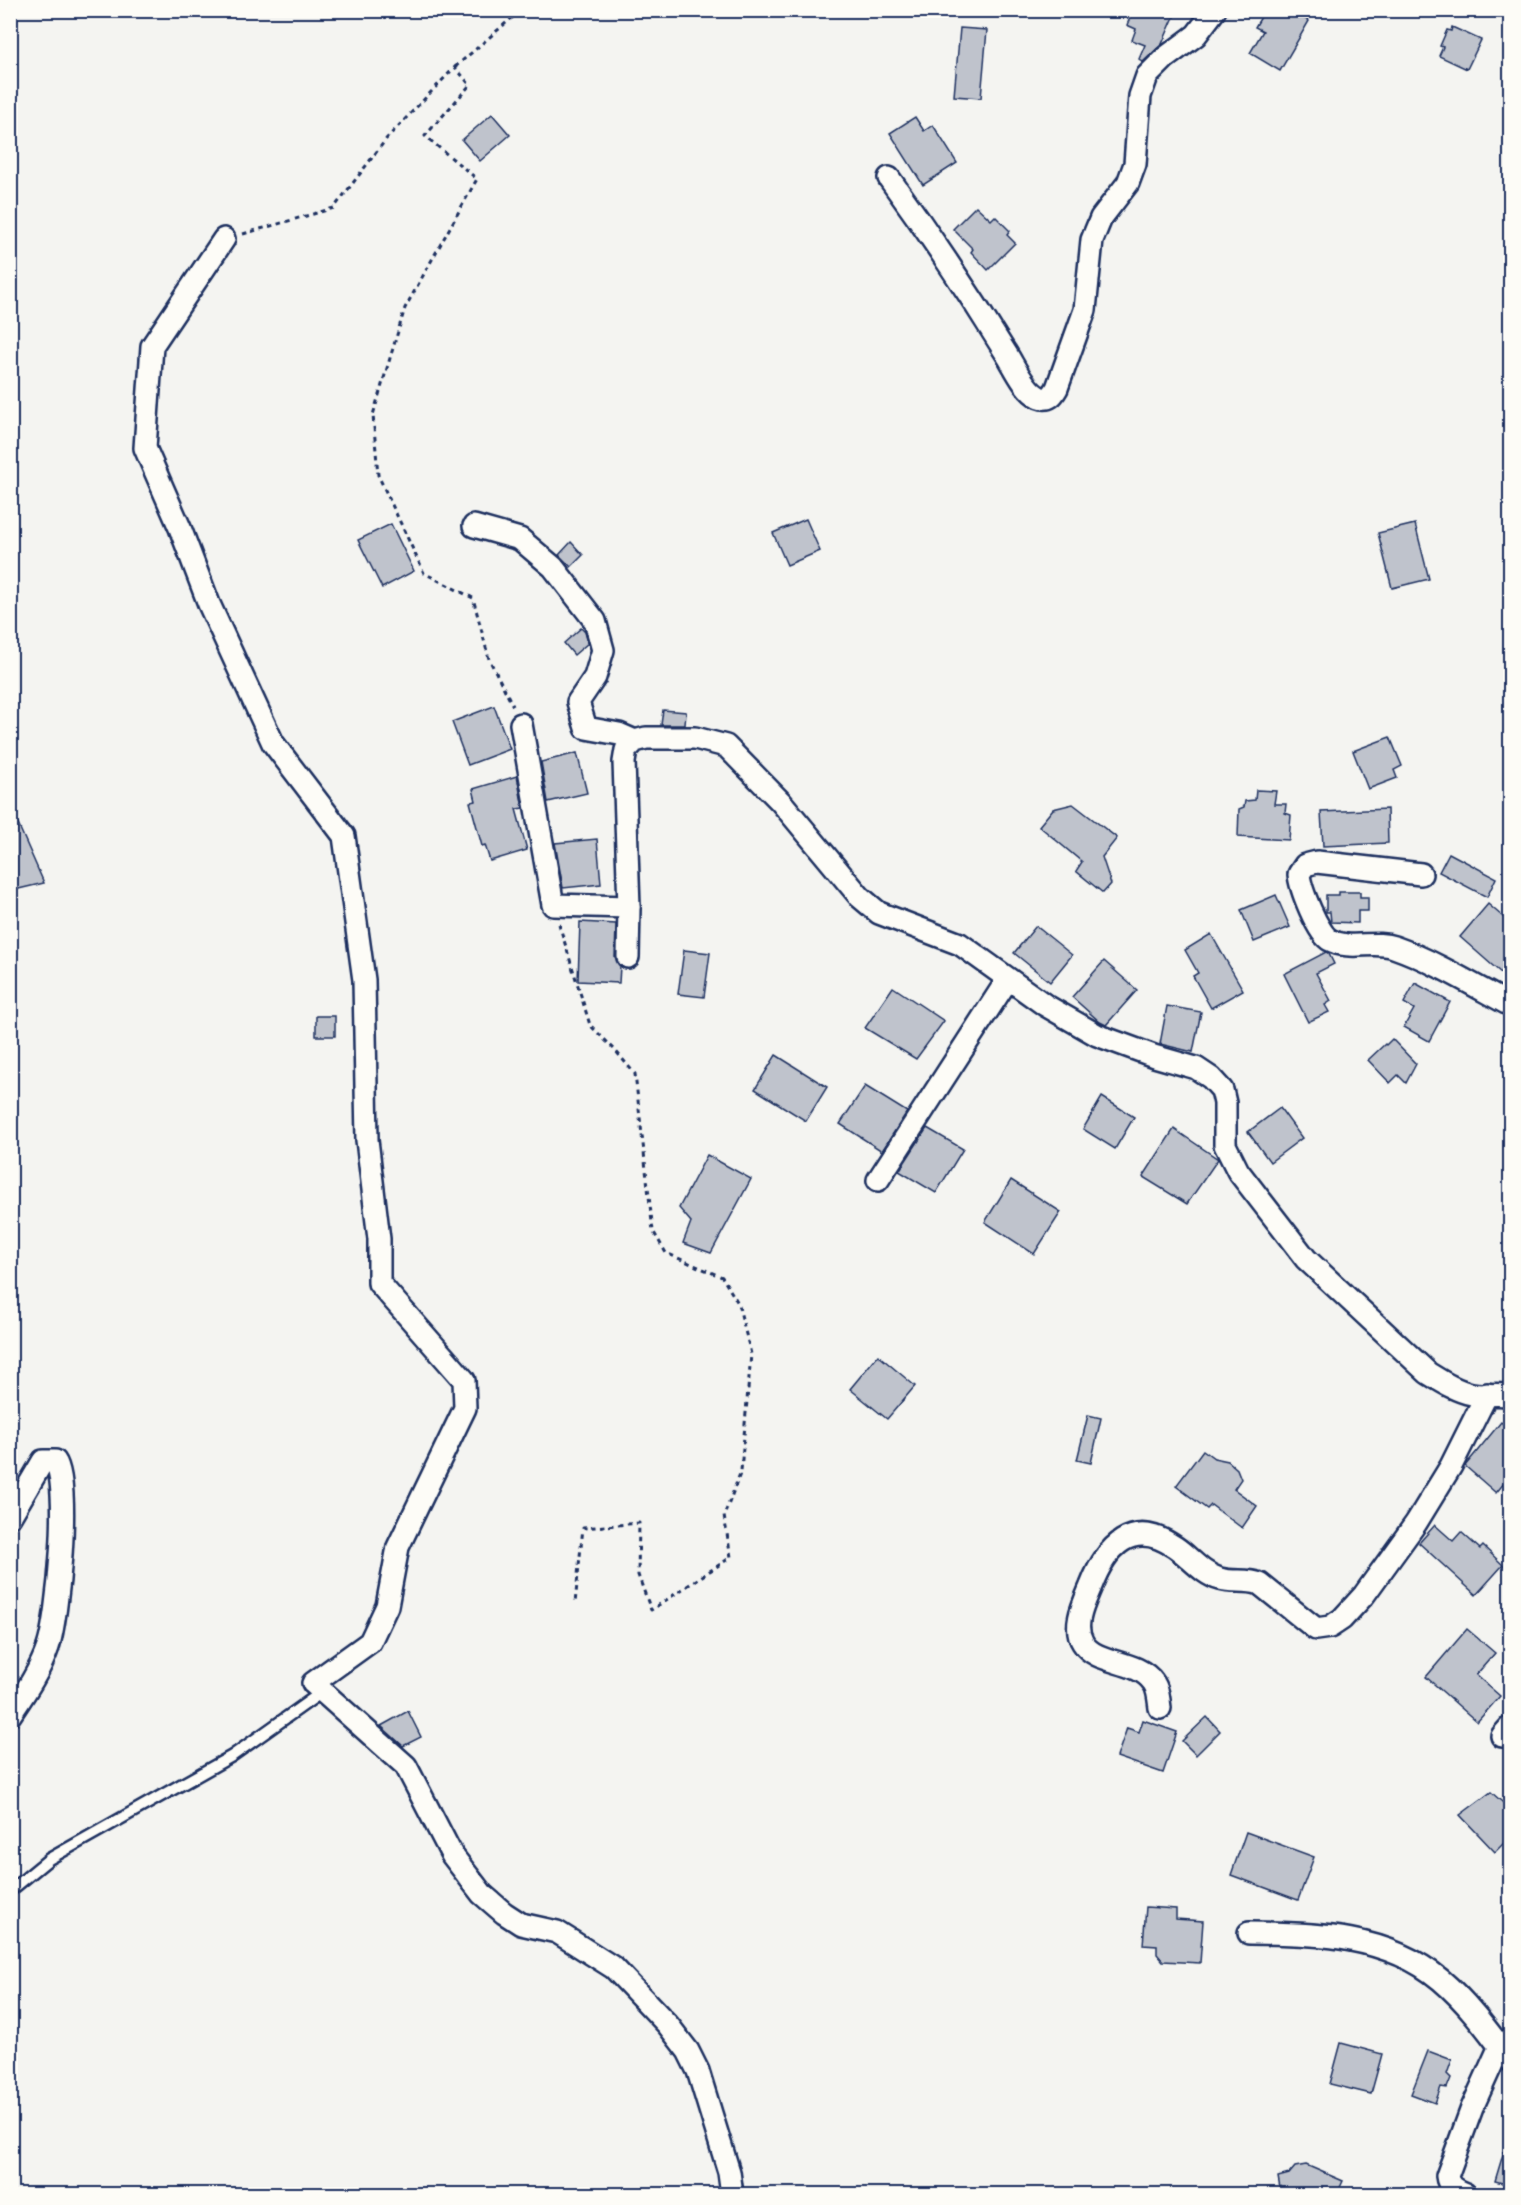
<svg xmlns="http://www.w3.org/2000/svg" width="1521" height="2205" font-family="Caveat,sans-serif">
  <rect width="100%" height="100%" fill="#f4f4f1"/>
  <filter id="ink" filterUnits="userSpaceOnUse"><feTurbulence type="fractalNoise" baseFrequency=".0167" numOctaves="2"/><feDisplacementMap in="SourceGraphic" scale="12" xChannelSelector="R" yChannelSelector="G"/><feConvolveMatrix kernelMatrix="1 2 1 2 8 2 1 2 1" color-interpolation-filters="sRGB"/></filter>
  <g filter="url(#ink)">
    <g fill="#bfc3cc" stroke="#1b2f5e" stroke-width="1.5">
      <path d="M1133 10H1177L1162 44 1143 62 1139 59 1145 45 1132 40 1136 29 1127 25Z"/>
      <path d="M1265 10H1291L1309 21 1280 71 1250 53 1263 31 1255 27Z"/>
      <path d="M1452 27 1481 40 1467 69 1439 56 1443 47 1440 46 1447 30 1451 31Z"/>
      <path d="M960 28 987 30 981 98 954 96Z"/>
      <path d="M492 114 510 135 480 161 462 140Z"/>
      <path d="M915 117 924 131 933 125 957 163 923 185 890 133Z"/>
      <path d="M976 206 991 220 995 216 1010 231 1007 235 1015 243 988 270 971 252 973 249 953 229Z"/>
      <path d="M806 519 820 551 787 565 773 533Z"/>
      <path d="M391 524 414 571 382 588 358 540Z"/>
      <path d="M1415 524 1429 579 1392 588 1378 533Z"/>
      <path d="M571 542 583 555 571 567 559 555Z"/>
      <path d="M581 628 585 632 588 643 574 655 564 643Z"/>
      <path d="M494 706 510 749 468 765 452 722Z"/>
      <path d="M663 710 686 712 685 725H661Z"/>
      <path d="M1390 737 1402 766 1394 770 1397 778 1368 789 1353 751Z"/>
      <path d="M577 753 587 793 548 802 541 762Z"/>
      <path d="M517 776 523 808 516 809 527 850 490 861 485 845 482 846 470 802 476 801 473 789Z"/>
      <path d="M1256 790 1276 791 1274 804H1286L1285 813 1291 815 1289 840 1238 837 1239 809 1244 807 1245 801 1255 800Z"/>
      <path d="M1073 804 1117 838 1102 857 1111 884 1103 893 1076 871 1082 862 1039 826 1053 809Z"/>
      <path d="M10 806 44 883 10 891Z"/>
      <path d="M1387 809 1388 843 1323 846 1321 812Z"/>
      <path d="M597 839 601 884 563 888 555 843Z"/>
      <path d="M1449 853 1496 878 1487 897 1439 872Z"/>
      <path d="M1339 892H1360V897H1368V911H1358V923L1331 922 1330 912H1326V895H1339Z"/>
      <path d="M1276 895 1290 927 1254 942 1241 910Z"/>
      <path d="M1488 904 1510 923V961L1501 973 1460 937Z"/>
      <path d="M580 922 616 924 615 957 620 966 619 983 578 981Z"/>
      <path d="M1036 926 1072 955 1050 982 1014 953Z"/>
      <path d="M1211 934 1243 990 1211 1008 1193 976 1198 973 1185 950Z"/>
      <path d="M684 950 710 953 704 997 678 994Z"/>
      <path d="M1326 952 1329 954 1334 964 1316 973 1331 1001 1325 1005 1329 1012 1308 1022 1284 974Z"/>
      <path d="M1104 961 1137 990 1106 1025 1100 1022 1072 997Z"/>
      <path d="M1415 983 1450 1002 1429 1041 1404 1027 1414 1009 1404 1003Z"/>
      <path d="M893 987 944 1021 916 1059 865 1028Z"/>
      <path d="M1167 1006 1201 1012 1193 1052 1160 1044Z"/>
      <rect x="316" y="1016" width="19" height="20"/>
      <path d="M1392 1039 1416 1064 1406 1083 1398 1075 1390 1083 1368 1060 1385 1044 1386 1045Z"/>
      <path d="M776 1055 827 1087 806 1121 755 1089Z"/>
      <path d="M865 1086 907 1112 882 1151 840 1124Z"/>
      <path d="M1102 1097 1134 1117 1115 1149 1083 1129Z"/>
      <path d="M1280 1108 1302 1138 1270 1162 1248 1132Z"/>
      <path d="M927 1128 963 1149 936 1193 899 1171Z"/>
      <path d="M1174 1129 1218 1159 1187 1204 1143 1177Z"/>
      <path d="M707 1155 751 1179 711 1253 683 1243 691 1222 679 1208Z"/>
      <path d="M1011 1180 1061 1212 1034 1254 985 1222Z"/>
      <path d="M878 1355 915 1386 887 1419 850 1389Z"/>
      <path d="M1088 1415 1101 1418 1091 1463 1077 1460Z"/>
      <path d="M1501 1422 1510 1430V1476L1496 1493 1465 1466Z"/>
      <path d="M1203 1450 1214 1458 1228 1461 1237 1469 1241 1479 1234 1489 1257 1506 1242 1528 1211 1505 1207 1509 1176 1486Z"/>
      <path d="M1435 1525 1453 1541 1461 1532 1480 1549 1483 1546 1503 1565 1476 1595 1419 1543Z"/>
      <path d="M1467 1629 1495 1653 1476 1675 1500 1696 1477 1722 1426 1677Z"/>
      <path d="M408 1711 421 1737 403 1746 381 1726Z"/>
      <path d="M1207 1717 1220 1731 1196 1755 1182 1741Z"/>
      <path d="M1143 1720 1177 1732 1163 1773 1117 1757 1127 1728 1139 1732Z"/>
      <path d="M1491 1792 1510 1809V1837L1495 1852 1460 1815Z"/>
      <path d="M1246 1832 1314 1857 1298 1900 1231 1875Z"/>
      <path d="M1146 1907 1176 1909V1919L1203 1921 1200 1963 1163 1961 1157 1954V1946L1143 1945Z"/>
      <path d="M1341 2043 1382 2054 1371 2094 1330 2084Z"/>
      <path d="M1428 2051 1452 2060 1447 2074 1451 2078 1447 2088 1441 2087 1435 2103 1411 2094Z"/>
      <path d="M1507 2141H1510V2185L1495 2181Z"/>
      <path d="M1306 2165 1343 2181 1337 2194H1281L1278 2177 1289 2174 1295 2167Z"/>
    </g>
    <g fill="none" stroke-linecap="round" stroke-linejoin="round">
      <defs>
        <path id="lane" d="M10 1891 49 1859 232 1756 322 1692"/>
        <g id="street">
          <path d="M889 178C931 236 971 296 1009 358 1016 370 1026 391 1039 397 1049 401 1053 395 1057 388L1085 310 1092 240 1101 218 1128 183 1135 164 1140 96 1147 76 1165 58 1196 35 1215 10"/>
          <path d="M224 239 152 346 145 448 180 528 209 604 273 743 344 836 364 980 367 1140 379 1239V1283L464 1380 465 1408 398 1547 387 1606 370 1642 313 1683 406 1766 452 1855 482 1894 504 1913 521 1924 557 1932 614 1968 668 2025 688 2051 698 2071 729 2172 732 2194"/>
          <path d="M474 526 520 539 553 567 595 621 603 650 595 677 578 702 586 728 619 734 635 741"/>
          <path d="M521 724 553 905 629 907"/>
          <path d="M1421 874 1317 862 1305 865 1299 874C1300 888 1318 934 1330 940 1349 951 1374 940 1394 947 1434 961 1473 985 1510 1005"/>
          <path d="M628 957 629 907 624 762 626 750 635 741 646 738H695L726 746 781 802 860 897 879 913 960 944 1045 1005 1097 1035 1154 1056 1196 1068 1211 1078 1222 1090 1225 1103V1145L1238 1171 1306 1259 1428 1373C1441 1381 1456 1391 1472 1394 1485 1397 1497 1392 1510 1396"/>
          <path d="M878 1180 1008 979"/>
          <path d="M10 1517 43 1461H55C71 1483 58 1618 48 1647 40 1671 24 1694 10 1715"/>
          <path d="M1160 1708C1159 1700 1158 1688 1153 1682 1137 1659 1096 1665 1083 1643 1072 1626 1084 1603 1091 1586 1106 1547 1132 1517 1175 1547 1190 1557 1202 1574 1220 1579 1233 1583 1247 1579 1260 1584L1316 1629 1330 1627 1342 1619 1364 1595 1416 1523 1451 1466 1487 1394"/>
          <path d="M1502 1736 1510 1727"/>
          <path d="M1249 1933C1314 1933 1388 1935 1441 1980 1468 2003 1489 2032 1510 2060"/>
          <path d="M1465 2194C1456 2190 1448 2187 1447 2176L1472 2108 1500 2046"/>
        </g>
      </defs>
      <use href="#lane" stroke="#1b2f5e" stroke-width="15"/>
      <use href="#street" stroke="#1b2f5e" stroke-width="26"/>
      <g stroke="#1b2f5e" stroke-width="3" stroke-dasharray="4.5 4.5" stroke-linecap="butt">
        <path d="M455 67 521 10"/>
        <path d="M243 234 334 208 387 138 455 67 470 85 425 136 477 179 405 308 373 415 378 475 424 573 473 598 489 659 513 706"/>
        <path d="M559 924 590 1025 614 1049 635 1074 653 1231 666 1253 722 1277 738 1303 751 1354 741 1471 724 1516 731 1557 651 1610 638 1575 639 1523 583 1528 575 1603"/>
      </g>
      <use href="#lane" stroke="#fdfcf7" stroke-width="10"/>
      <use href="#street" stroke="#fdfcf7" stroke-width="21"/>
    </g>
  </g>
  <rect width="1521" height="2205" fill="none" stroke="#fdfcf7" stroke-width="36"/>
  <rect x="18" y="18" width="1485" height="2169" fill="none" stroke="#1b2f5e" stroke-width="2" filter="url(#ink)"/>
</svg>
